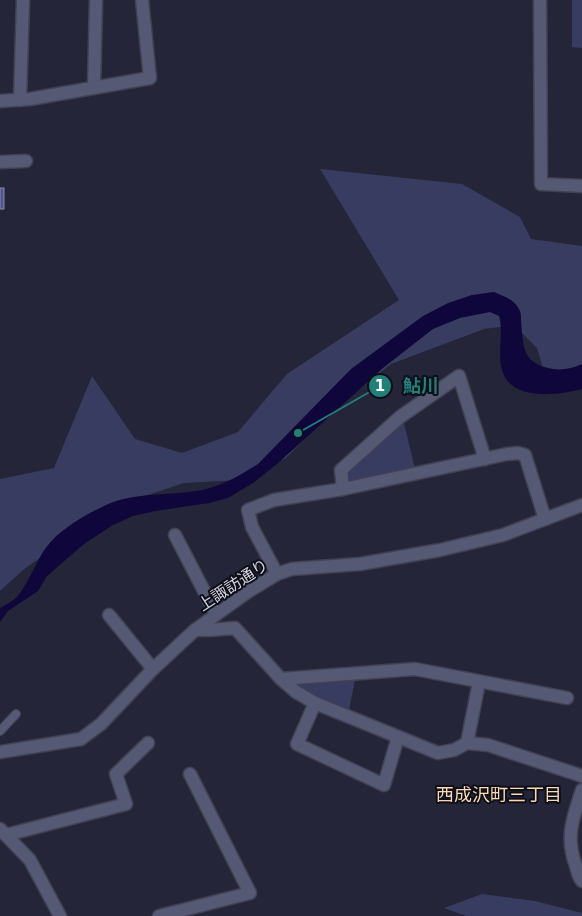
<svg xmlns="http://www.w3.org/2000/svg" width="582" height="916" font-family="'DejaVu Sans','Noto Sans JP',sans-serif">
  <rect width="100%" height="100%" fill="#242538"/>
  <g fill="#393c61">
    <path d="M572 0H582V48L572 47Z"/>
    <path d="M320 169 462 184 520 217 531 239 582 246V379L546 378 537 348 514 325 484 329 391 364 332 411 286 458 240 480 184 483 111 507 23 570 0 591V479L54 468 92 376 135 439 182 453 238 432 287 374 399 300Z"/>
    <path d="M402 415 416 473 343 489 341 470Z"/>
    <path d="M356 675 348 715 281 679Z"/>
    <path d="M482 894 535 901 582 913V916H466L444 908Z"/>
  </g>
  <path fill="#0f063b" d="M494 292C503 296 514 299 519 309 521 312 521 317 521 320 523 341 521 360 544 367 557 371 570 370 582 364V389C559 395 511 402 502 370 497 353 504 333 499 316L490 312 460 318 433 329 383 368 277 464 253 483 228 498 209 503 155 511 133 516 113 525 84 544 62 563 47 576 38 591 8 611 0 622V608C5 605 11 602 16 598 25 590 37 560 45 549 59 529 85 515 106 505 135 492 166 496 196 491 219 488 239 476 258 464L351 369 423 316 448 303 472 295Z"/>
  <rect fill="#515590" stroke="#898ca3" x="0" y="188" width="4" height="21"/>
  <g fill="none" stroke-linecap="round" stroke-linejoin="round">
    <defs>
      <path id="service" d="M0 731 16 714"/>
      <g id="minor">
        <path d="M540 0 541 184 582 186"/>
        <path d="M94 88 96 0"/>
        <path d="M20 100 23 0"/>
        <path d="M0 101 30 99 150 78 142 0"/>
        <path d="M0 162 26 161"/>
        <path d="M343 489 341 470 400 417 459 376 485 459"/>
        <path d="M175 535 216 614"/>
        <path d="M277 574 252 527 248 510 274 500 343 489 507 454 518 453 525 455 545 519"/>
        <path d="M109 615 153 669"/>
        <path d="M195 630H209L235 628 281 679 296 692 315 703 438 753 454 750 467 743 488 745 582 776"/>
        <path d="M281 679 415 669 567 698"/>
        <path d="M315 703 297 744 384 785 398 737"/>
        <path d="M467 743 479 682"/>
        <path d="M0 752 81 739 101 724 153 669 195 630 249 591 277 574 292 569 360 564 440 550 503 535 582 505"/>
        <path d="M582 790C573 817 565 838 576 866 577 871 579 877 582 881"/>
        <path d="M0 829 30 860 60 916"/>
        <path d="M6 835 126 804 116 774 148 743"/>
        <path d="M159 916 250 893 190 774"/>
      </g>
    </defs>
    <use href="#service" stroke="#404153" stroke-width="10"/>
    <use href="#minor" stroke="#404153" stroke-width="15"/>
    <use href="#service" stroke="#565974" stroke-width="8"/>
    <use href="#minor" stroke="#565974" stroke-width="12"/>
  </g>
  <g text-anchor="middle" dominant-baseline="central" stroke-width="4" stroke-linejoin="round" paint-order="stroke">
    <g font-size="16" fill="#d1d2df" stroke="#0e0f18">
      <text transform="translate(233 585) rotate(-33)">上諏訪通り</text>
    </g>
    <g font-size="18" fill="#fad9b5" stroke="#0e0f18">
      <text x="499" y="794">西成沢町三丁目</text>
    </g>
  </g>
  <path fill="none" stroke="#227f79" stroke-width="2" d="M298 433L380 386"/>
  <g fill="#227f79" stroke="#0e0f18" stroke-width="2">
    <circle cx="298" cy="433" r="5"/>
    <circle cx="380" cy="386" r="12"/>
  </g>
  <g font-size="15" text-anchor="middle" font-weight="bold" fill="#fff">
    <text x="380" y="391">1</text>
  </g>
  <g font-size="18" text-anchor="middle" font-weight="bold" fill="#227f79" stroke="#0e0f18" stroke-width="4" stroke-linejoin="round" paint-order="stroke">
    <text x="421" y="392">鮎川</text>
  </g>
</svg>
